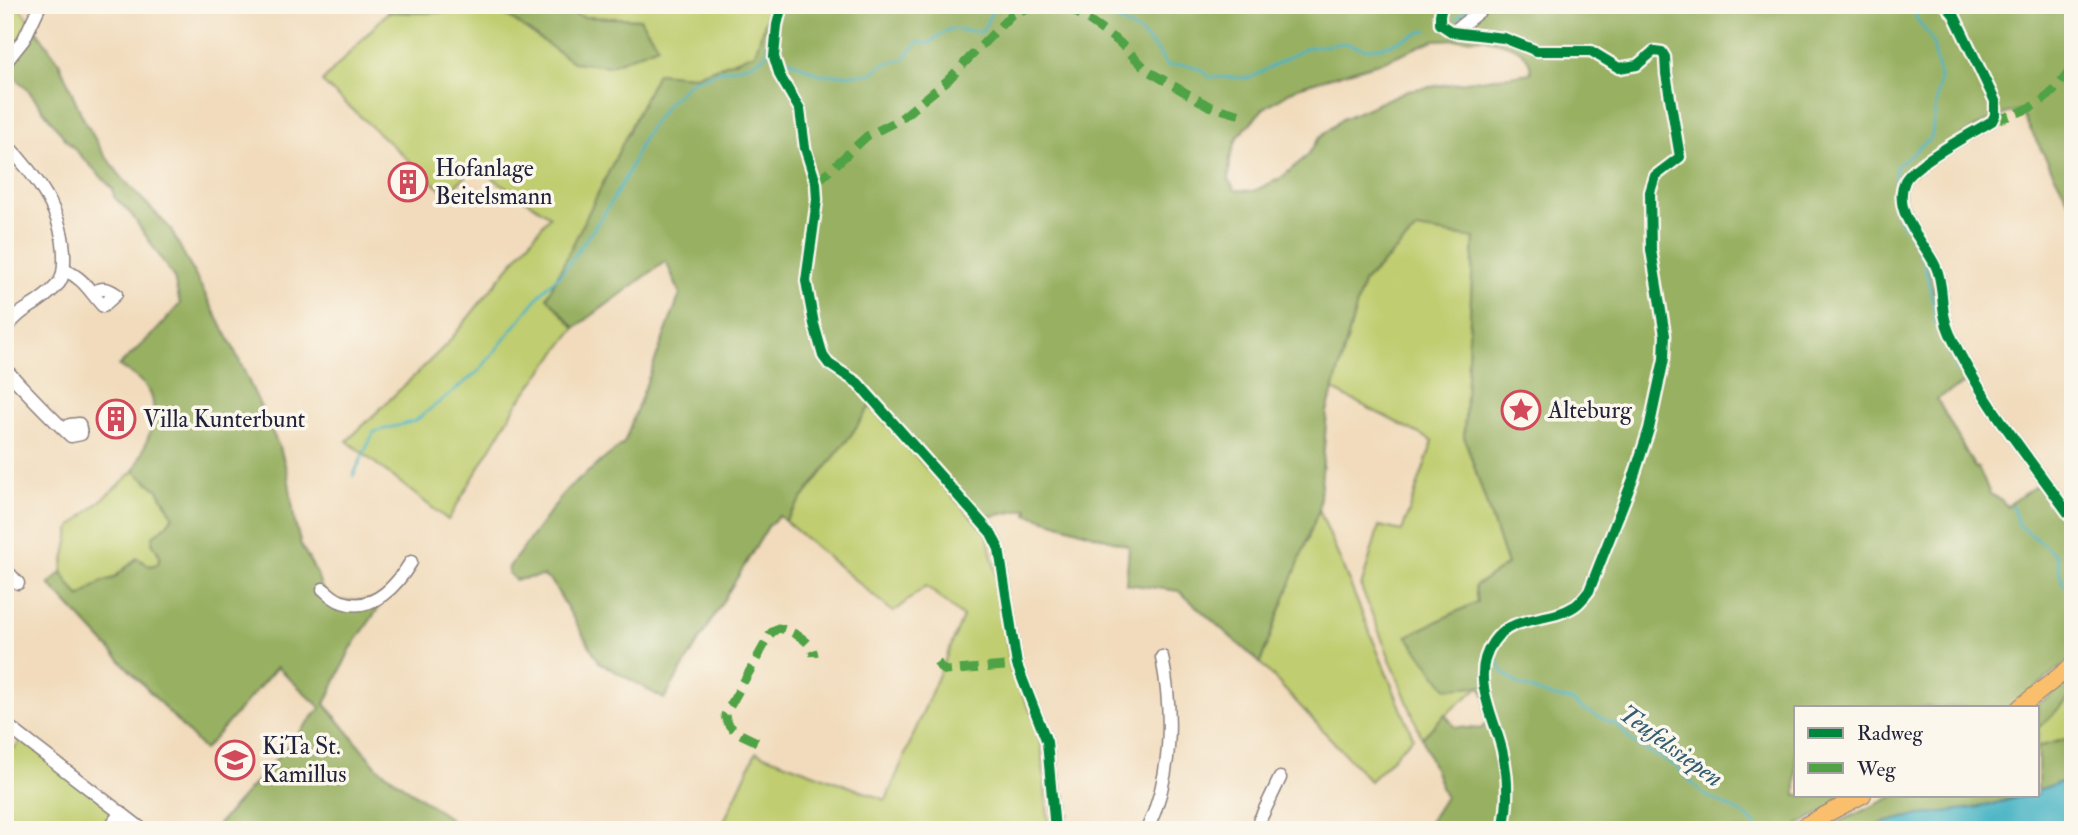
<svg xmlns="http://www.w3.org/2000/svg" width="2078" height="835" font-family="'IM FELL Double Pica',serif">
  <rect width="100%" height="100%" fill="#fbf7ec"/>
  <filter id="ink" filterUnits="userSpaceOnUse"><feTurbulence type="fractalNoise" baseFrequency=".0143" numOctaves="2"/><feDisplacementMap in="SourceGraphic" scale="14" xChannelSelector="R" yChannelSelector="G"/><feConvolveMatrix kernelMatrix="1 2 1 2 8 2 1 2 1" color-interpolation-filters="sRGB"/></filter>
  <filter id="wash" filterUnits="userSpaceOnUse"><feTurbulence type="fractalNoise" baseFrequency=".00686" numOctaves="4" result="noise"/><feDisplacementMap in="SourceGraphic" scale="28" xChannelSelector="R" yChannelSelector="G"/><feGaussianBlur stdDeviation="1.57" result="paint"/><feColorMatrix in="noise" values="0 0 0 0 0 0 0 0 0 0 0 0 0 0 0 0 0 1.4 0 .05"/><feComposite in="paint" operator="in"/></filter>
  <g filter="url(#wash)">
    <rect width="100%" height="100%" fill="#f1dbbc"/>
    <g fill="#c0cd6f" stroke="#717855" stroke-width="2">
      <path d="M5 5H17L31 22 5 61Z"/>
      <path d="M548 5H754L769 10 756 53 695 76 547 296 575 328 517 404 448 520 347 441 447 344 550 216 476 167 446 194 322 82 388 12 433 13 494 7 573 62 640 19 583 17Z"/>
      <path d="M1417 229 1474 238 1464 436 1507 565 1475 586 1477 602 1407 636 1480 686 1446 714 1422 738 1361 587 1379 526 1402 531 1433 441 1333 390 1363 283Z"/>
      <path d="M870 406 987 534 1001 596 1011 671 1040 731 1049 830H720L756 752 886 800 963 617 926 586 893 612 785 521 851 435Z"/>
      <path d="M134 471 158 490 173 516 167 525 153 536 152 542 160 556 158 564 150 566 137 558 114 578 101 582 80 597 65 579 62 570 71 527Z"/>
      <path d="M1319 509 1413 737 1370 781 1260 663Z"/>
      <path d="M2073 695V737L2038 747V728Z"/>
      <path d="M23 738 142 830H5V746L7 743 15 748Z"/>
    </g>
    <g fill="#98b062" stroke="#5d694e" stroke-width="2" fill-rule="evenodd">
      <path d="M387 5H548L583 17 640 19 658 46 609 66 573 62 494 7 433 13 388 12Z"/>
      <path d="M754 5H2073V209L2020 110C1974 119 1935 157 1899 185L1929 267 1940 320 1968 381 1937 399 1975 468 1978 467 1990 494 2000 499 2007 506 2037 485 2073 535V657L2012 707H1796V795H1853L1789 830H1424L1445 797 1422 738 1445 714 1455 727 1481 729 1494 714 1480 686 1446 688 1407 636 1477 602 1475 586 1507 565 1464 436 1474 238 1417 229 1363 283 1327 412 1319 509 1260 663 1179 591 1126 584 1129 546 1027 514 1028 509 982 518 870 406 851 435 785 521 779 516 769 525 664 699 599 662 552 582 543 576 515 580 508 573 509 567 567 489 624 443 680 294 666 261 575 328 547 297 657 73 695 76 755 53 769 10ZM1485 38C1506 45 1531 46 1531 73L1408 90 1342 119 1319 138 1307 156 1281 178 1254 191 1235 190 1229 180 1230 159 1237 138 1263 109 1298 87 1382 62 1434 40Z"/>
      <path d="M32 24 59 62 82 116 103 153 123 179 170 228 232 345 281 451 288 475 295 523 301 545 317 574 322 589 338 601 384 600 350 650 325 704 377 767 449 818 458 830H213L321 708 277 667 204 750 49 584 62 572 70 586 80 597 101 582 114 578 137 558 150 566 158 564 160 556 152 542 153 536 167 525 173 516 158 490 134 471C144 449 162 414 149 391 142 379 129 373 119 366L157 330 180 304 174 278 131 214 114 197 113 189 67 141 27 89 5 68Z"/>
      <path d="M2073 677V695L2038 728V707H2035Z"/>
      <path d="M2073 737V778L2038 790V747Z"/>
      <path d="M1896 795H2022L1986 806 1886 821 1870 830H1822Z"/>
    </g>
    <path fill="#47b4c4" stroke="#346b80" stroke-width="2" d="M2073 778V830H1870C1904 812 1947 814 1984 806 2003 803 2018 795 2038 795V790Z"/>
    <g fill="none" stroke-linecap="round" stroke-linejoin="round">
      <g stroke="#47b4c4" stroke-width="2.5">
        <path d="M1001 5H1008"/>
        <path d="M1089 5 1139 32 1157 50 1167 66C1183 63 1198 64 1209 77L1250 78 1306 48 1344 43 1366 49 1386 46 1427 30"/>
        <path d="M1457 18 1472 5"/>
        <path d="M780 56 821 75 871 74 884 64 904 59 918 42 928 44 949 29 982 32 995 5"/>
        <path d="M1904 227 1893 206 1896 166 1931 138 1940 78 1933 44 1929 35 1916 18V5"/>
        <path d="M1908 232 1924 262 1934 308 1935 321 1956 365 1957 372"/>
        <path d="M353 476 374 432 415 421 479 371 543 291 565 269 604 214 627 175 644 136 668 103 690 82 717 72 752 64 767 54 770 10 745 5"/>
        <path d="M2012 505 2018 524 2056 555 2062 582 2073 594"/>
        <path d="M1492 652 1504 673 1518 684 1543 694 1572 701 1583 709 1618 726 1635 745 1676 766 1703 794 1745 815 1760 830"/>
      </g>
      <path stroke="#315c72" stroke-width="2" stroke-dasharray="9 7" stroke-linecap="butt" d="M2057 830 2073 824"/>
    </g>
  </g>
  <g filter="url(#ink)">
    <g fill="none" stroke-linecap="round" stroke-linejoin="round">
      <defs>
        <g id="minor">
          <path d="M782 5 777 25 774 57 780 76 800 110 805 148 816 183 817 200 806 281 814 324 823 356 829 364 858 383 991 533 999 549 1017 665 1047 742 1055 830"/>
          <path d="M1442 5 1440 15V24L1452 32 1504 38 1537 51H1591L1619 68 1637 65 1654 51 1662 52 1665 57 1666 74 1680 157 1655 176 1650 192 1651 250 1665 335 1664 359 1649 429 1633 479 1589 591C1585 596 1580 603 1575 606 1549 623 1512 614 1493 642 1469 676 1494 716 1502 750 1509 778 1509 802 1503 830"/>
          <path d="M1946 5 1954 15 1995 101V115L1992 121C1974 132 1913 164 1905 181 1891 212 1924 241 1936 267 1945 287 1939 310 1950 334 1981 401 2031 460 2073 520"/>
          <path d="M1453 32 1487 5"/>
          <path d="M5 63 24 39 40 5"/>
          <path d="M5 143C36 175 66 215 64 262 64 269 63 277 59 283 50 294 37 303 25 310 18 314 11 323 5 328"/>
          <path d="M64 270C84 278 90 292 103 306L116 294C108 289 103 287 94 292"/>
          <path d="M5 369C27 392 48 415 71 436L81 434 79 424 70 425 69 434"/>
          <path d="M5 569 18 583"/>
          <path d="M323 589C329 594 335 600 342 602 373 613 397 585 411 562"/>
          <path d="M5 724 143 830"/>
          <path d="M108 830 121 812"/>
          <path d="M1147 830C1172 776 1173 714 1162 657"/>
          <path d="M1255 830 1280 778"/>
        </g>
        <g id="major">
          <path d="M2020 707 2073 665"/>
          <path d="M1796 830 1863 795"/>
        </g>
      </defs>
      <use href="#minor" stroke="#8a7e7c" stroke-width="15"/>
      <use href="#major" stroke="#8a7e7c" stroke-width="18"/>
      <use href="#minor" stroke="#fff" stroke-width="12"/>
      <use href="#major" stroke="#f9bf6d" stroke-width="16"/>
      <g stroke="#50a245" stroke-width="9" stroke-dasharray="18 9" stroke-linecap="butt">
        <path d="M1066 5 1119 42 1148 71 1209 106 1245 116"/>
        <path d="M1992 121C2031 110 2051 102 2073 65"/>
        <path d="M816 183 867 136 899 120 948 80 1011 15 1034 5"/>
        <path d="M937 662 941 668 946 671 1017 665"/>
        <path d="M757 742C744 735 727 731 725 715L771 633 778 628C791 630 813 641 814 656"/>
      </g>
      <defs>
        <g id="cycleway">
          <path d="M782 5 777 25 774 57 780 76 800 110 805 148 816 183 817 200 806 281 814 324 823 356 829 364 858 383 991 533 999 549 1017 665 1047 742 1055 830"/>
          <path d="M1442 5 1440 15V24L1452 32 1504 38 1537 51H1591L1619 68 1637 65 1654 51 1662 52 1665 57 1666 74 1680 157 1655 176 1650 192 1651 250 1665 335 1664 359 1649 429 1633 479 1589 591C1585 596 1580 603 1575 606 1549 623 1512 614 1493 642 1469 676 1494 716 1502 750 1509 778 1509 802 1503 830"/>
          <path d="M1946 5 1954 15 1995 101V115L1992 121C1974 132 1913 164 1905 181 1891 212 1924 241 1936 267 1945 287 1939 310 1950 334 1981 401 2031 460 2073 520"/>
        </g>
      </defs>
      <use href="#cycleway" stroke="#fbf7ec" stroke-width="15"/>
      <use href="#cycleway" stroke="#00873e" stroke-width="10"/>
    </g>
  </g>
  <defs>
    <symbol id="building-ring" viewBox="-11 -11 22 22"><circle r="9.5" fill="#fbf7ec" stroke="#d1495b" stroke-width="1.5"/><path d="M-4-6H4V6H1V3H-1V6H-4ZM-2.5-4.3h1.7v1.8h-1.7ZM.8-4.3h1.7v1.8H.8ZM-2.5-1h1.7V.8h-1.7ZM.8-1h1.7V.8H.8Z" fill="#d1495b"/></symbol>
    <symbol id="sight-ring" viewBox="-11 -11 22 22"><circle r="9.5" fill="#fbf7ec" stroke="#d1495b" stroke-width="1.5"/><path d="M0-6L1.8-2.2L6-1.7L2.9 1.2L3.7 5.4L0 3.3L-3.7 5.4L-2.9 1.2L-6-1.7L-1.8-2.2Z" fill="#d1495b"/></symbol>
    <symbol id="school-ring" viewBox="-11 -11 22 22"><circle r="9.5" fill="#fbf7ec" stroke="#d1495b" stroke-width="1.5"/><path d="M0-5L7-2L0 1L-7-2ZM-4 1L0 2.5L4 1V4Q0 6-4 4Z" fill="#d1495b"/></symbol>
  </defs>
  <g fill-rule="evenodd">
    <use href="#building-ring" x="386" y="160" width="44" height="44"/>
    <use href="#sight-ring" x="1499" y="388" width="44" height="44"/>
    <use href="#building-ring" x="94" y="397" width="44" height="44"/>
    <use href="#school-ring" x="213" y="738" width="44" height="44"/>
  </g>
  <g text-anchor="middle" dominant-baseline="central" stroke-width="7" stroke-linejoin="round" paint-order="stroke">
    <g font-size="24" fill="#22223b" stroke="#fbf7ec" text-anchor="start">
      <text x="435" y="168">Hofanlage<tspan x="435" dy="28">Beitelsmann</tspan></text>
      <text x="1548" y="410">Alteburg</text>
      <text x="143" y="419">Villa Kunterbunt</text>
      <text x="262" y="746">KiTa St.<tspan x="262" dy="28">Kamillus</tspan></text>
    </g>
    <g font-size="26" font-style="italic" fill="#315c72" stroke="#fbf7ec">
      <text transform="translate(1671 746) rotate(36)">Teufelssiepen</text>
    </g>
  </g>
  <rect width="2078" height="835" fill="none" stroke="#fbf7ec" stroke-width="28"/>
  <rect x="1794" y="706" width="245" height="91" fill="#fbf7ec" stroke="#a4a2a5" stroke-width="2"/>
  <rect x="1808" y="728" width="35" height="10" fill="#00873e" stroke="#a4a2a5" stroke-width="2"/>
  <text x="1857" y="740" font-size="21" fill="#22223b">Radweg</text>
  <rect x="1808" y="763" width="35" height="10" fill="#50a245" stroke="#a4a2a5" stroke-width="2"/>
  <text x="1857" y="776" font-size="21" fill="#22223b">Weg</text>
</svg>
